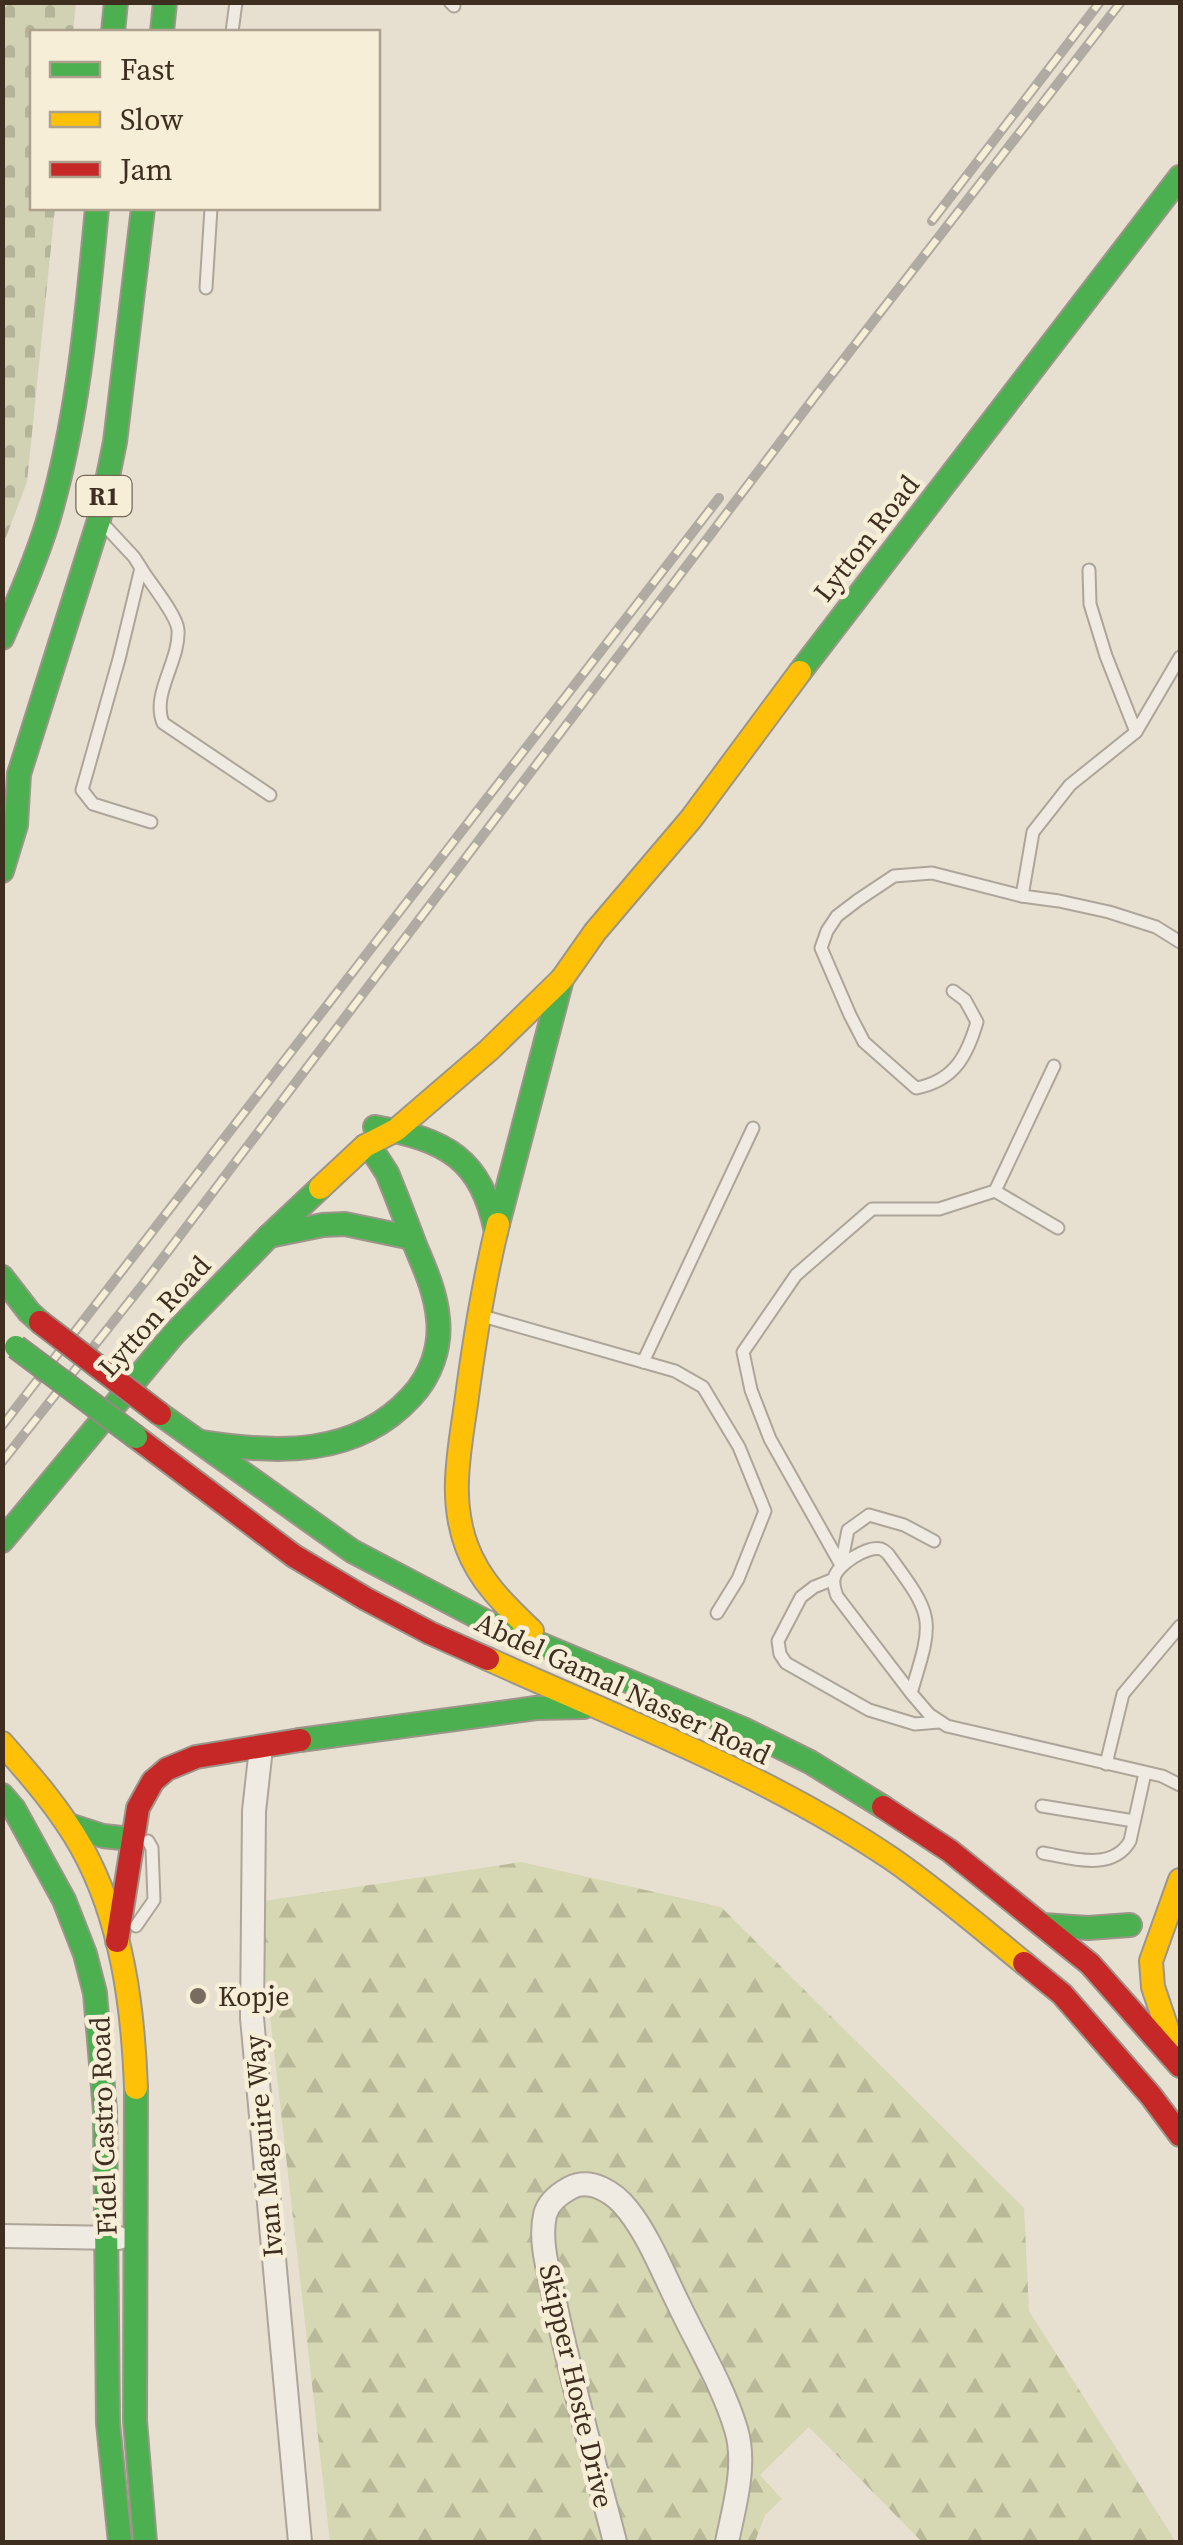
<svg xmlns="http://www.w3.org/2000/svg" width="1183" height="2545" font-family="'Source Serif 4',serif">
  <defs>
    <pattern id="forest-firs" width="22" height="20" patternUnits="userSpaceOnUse" patternTransform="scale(2.5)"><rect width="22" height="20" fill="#d6d7b3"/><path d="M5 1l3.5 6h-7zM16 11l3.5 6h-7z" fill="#b9b99a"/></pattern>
    <pattern id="cemetery-stones" width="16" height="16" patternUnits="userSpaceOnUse" patternTransform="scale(2.5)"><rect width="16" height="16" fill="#d1d1b3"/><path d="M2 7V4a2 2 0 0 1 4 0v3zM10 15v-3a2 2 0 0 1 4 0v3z" fill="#b4b49a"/></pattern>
  </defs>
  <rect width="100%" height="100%" fill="#e7e0d1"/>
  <path fill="url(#forest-firs)" d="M521 1862 721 1907 1024 2208 1029 2311 1176 2542H922L809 2427 760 2475 782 2499 765 2515 755 2542H330L257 1902Z"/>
  <path fill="url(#cemetery-stones)" d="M3 2 76 3 73 32H32V208H55L27 482 3 545Z"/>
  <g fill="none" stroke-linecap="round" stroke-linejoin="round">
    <defs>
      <g id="lane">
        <path d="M450 2 454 6"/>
        <path d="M232 32 236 2"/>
        <path d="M206 288 211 208"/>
        <path d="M107 528 134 557 141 568 119 659 82 790 93 804 151 822"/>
        <path d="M141 568C150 583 177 615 178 630 180 661 151 694 163 723L270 795"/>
        <path d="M1136 732 1180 657"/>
        <path d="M1022 896 1033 832 1070 785 1136 732 1106 656 1090 604 1089 570"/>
        <path d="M953 991 965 1000 977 1022C967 1056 954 1081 916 1088L864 1042 850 1015 821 948 827 931 837 916 858 900 894 876 932 873 1022 896 1059 901 1109 912 1156 927 1180 942"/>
        <path d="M995 1191 1058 1228"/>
        <path d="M486 1317 675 1371 703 1387 739 1447 765 1511 738 1579 717 1613"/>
        <path d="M643 1362 753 1128"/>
        <path d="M841 1565 770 1439 751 1390 743 1352 796 1275 872 1209H939L995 1191 1054 1066"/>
        <path d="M841 1565 848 1530 869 1515 904 1525 934 1541"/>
        <path d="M834 1579 814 1587 801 1597 778 1641 780 1654 786 1663 869 1710 915 1724 939 1722"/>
        <path d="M911 1693C934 1618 935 1618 888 1554 886 1552 884 1550 881 1549 868 1545 836 1565 834 1579 833 1585 835 1590 837 1596L911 1693 929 1714 947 1726 1162 1776 1180 1785"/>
        <path d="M1106 1764 1123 1694 1180 1626"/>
        <path d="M1042 1806 1134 1821"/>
        <path d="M1043 1853C1071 1858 1112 1872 1130 1841L1145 1773"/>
        <path d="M136 1926 154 1900 152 1848 148 1841"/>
      </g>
      <g id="street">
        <path d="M261 1748 254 1811 252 2018 300 2542"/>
        <path d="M2 2236 119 2238"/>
        <path d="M615 2542C594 2461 571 2380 554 2298 549 2272 539 2242 545 2215 548 2202 559 2194 570 2188 591 2177 615 2193 628 2210 650 2238 663 2273 679 2305 698 2345 723 2386 736 2429 747 2465 734 2507 727 2542"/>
      </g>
      <g id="fast">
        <path d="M113 32 116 2"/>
        <path d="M162 32 165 2"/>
        <path d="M2 638C18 601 35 563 47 524 78 422 87 314 97 208"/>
        <path d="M800 672 1180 177"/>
        <path d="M2 871 16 825 19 774 99 520 115 442 143 208"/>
        <path d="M375 1127C446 1140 481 1158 496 1232"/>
        <path d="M498 1224 562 979"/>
        <path d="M269 1236 323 1225 345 1224 412 1238"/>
        <path d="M2 1277 29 1312 40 1322"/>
        <path d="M160 1414 352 1551 485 1621 743 1729 810 1762 883 1807"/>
        <path d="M202 1442C276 1454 356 1457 411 1397 431 1376 441 1347 438 1319 436 1293 425 1269 415 1245 406 1221 397 1197 387 1173L376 1156 365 1146"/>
        <path d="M2 1541 173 1335 269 1236 320 1188"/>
        <path d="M300 1740 536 1708 584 1707"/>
        <path d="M2 1795 14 1809 64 1900 85 1954 95 1993 105 2111 108 2423 120 2542"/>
        <path d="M69 1825 103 1836 131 1839"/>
        <path d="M1043 1925 1088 1928 1130 1925"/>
        <path d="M136 2088 135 2421 145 2542"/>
      </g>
      <g id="slow">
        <path d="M320 1188 365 1146 396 1130 489 1050 562 979 595 932 691 819 800 672"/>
        <path d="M498 1224C483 1284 474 1343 466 1404 459 1453 449 1500 467 1547 480 1582 506 1606 532 1631"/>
        <path d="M488 1659C625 1721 768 1775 892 1859 938 1891 981 1928 1024 1963"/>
        <path d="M2 1743C31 1776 60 1809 82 1848 122 1920 133 2007 136 2088"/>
        <path d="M1173 2046 1153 1987 1151 1961 1180 1880"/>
      </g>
      <g id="jam">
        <path d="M136 1437 294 1556 366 1599 430 1633 488 1659"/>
        <path d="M883 1807 950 1851 1090 1964 1180 2066"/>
        <path d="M117 1941 138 1808 153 1781 167 1769 196 1757 300 1740"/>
        <path d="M1024 1963 1062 1994 1151 2096 1180 2135"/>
      </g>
    </defs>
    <use href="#lane" stroke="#ada599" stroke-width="15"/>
    <use href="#street" stroke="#ada599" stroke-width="26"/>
    <use href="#fast" stroke="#9c958a" stroke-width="26"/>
    <use href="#slow" stroke="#9c958a" stroke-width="26"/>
    <use href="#jam" stroke="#9c958a" stroke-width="26"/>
    <use href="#lane" stroke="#efebe3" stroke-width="11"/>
    <use href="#street" stroke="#efebe3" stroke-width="22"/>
    <use href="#fast" stroke="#4caf50" stroke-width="22"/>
    <use href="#slow" stroke="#ffc107" stroke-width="22"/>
    <use href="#jam" stroke="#c62828" stroke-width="22"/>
    <defs>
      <g id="rail">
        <path d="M932 221 1100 2"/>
        <path d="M2 1426 719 498"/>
        <path d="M2 1462 144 1283 816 395 1121 2"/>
      </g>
    </defs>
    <use href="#rail" stroke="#afaaa2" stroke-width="10"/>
    <use href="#rail" stroke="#f7eed8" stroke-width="6" stroke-dasharray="19" stroke-linecap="butt"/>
    <defs>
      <path id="fast-bridge" d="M16 1347 136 1437"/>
      <path id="jam-bridge" d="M40 1322 160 1414"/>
    </defs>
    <use href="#fast-bridge" stroke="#928b80" stroke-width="26" stroke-linecap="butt"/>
    <use href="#jam-bridge" stroke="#928b80" stroke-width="26" stroke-linecap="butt"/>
    <use href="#fast-bridge" stroke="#4caf50" stroke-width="22"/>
    <use href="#jam-bridge" stroke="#c62828" stroke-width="22"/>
  </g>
  <circle fill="#786c5e" stroke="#f7eed8" stroke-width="4" cx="198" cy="1996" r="10"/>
  <g text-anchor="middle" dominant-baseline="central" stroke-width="9" stroke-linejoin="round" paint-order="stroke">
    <rect fill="#f7eed8" stroke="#756857" stroke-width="2.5" x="76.5" y="476" width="55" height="40" rx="8"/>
    <g font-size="25" font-weight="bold" fill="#3d2e20">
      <text x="104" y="496">R1</text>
    </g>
    <g font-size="28" fill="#3d2e20" stroke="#f7eed8">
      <text transform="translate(866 538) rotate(-52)">Lytton Road</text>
      <text transform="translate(154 1316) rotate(-48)">Lytton Road</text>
      <text transform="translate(623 1688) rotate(25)">Abdel Gamal Nasser Road</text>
      <text transform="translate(103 2126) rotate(-92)">Fidel Castro Road</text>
      <text transform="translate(263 2146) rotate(-95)">Ivan Maguire Way</text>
      <text transform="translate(577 2386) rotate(77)">Skipper Hoste Drive</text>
    </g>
    <g font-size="28" fill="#3d2e20" stroke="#f7eed8" text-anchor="start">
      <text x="218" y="1996">Kopje</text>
    </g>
  </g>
  <rect width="1183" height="2545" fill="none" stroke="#3d2e20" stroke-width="10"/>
  <rect x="30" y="30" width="350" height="180" fill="#f7eed8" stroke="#ada18e" stroke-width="2.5"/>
  <rect x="50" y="62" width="50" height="15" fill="#4caf50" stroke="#ada18e" stroke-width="2.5"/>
  <text x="120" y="80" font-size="30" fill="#3d2e20">Fast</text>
  <rect x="50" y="112" width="50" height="15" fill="#ffc107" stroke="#ada18e" stroke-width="2.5"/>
  <text x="120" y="130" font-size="30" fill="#3d2e20">Slow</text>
  <rect x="50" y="162" width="50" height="15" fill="#c62828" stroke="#ada18e" stroke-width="2.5"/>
  <text x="120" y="180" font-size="30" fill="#3d2e20">Jam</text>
</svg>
